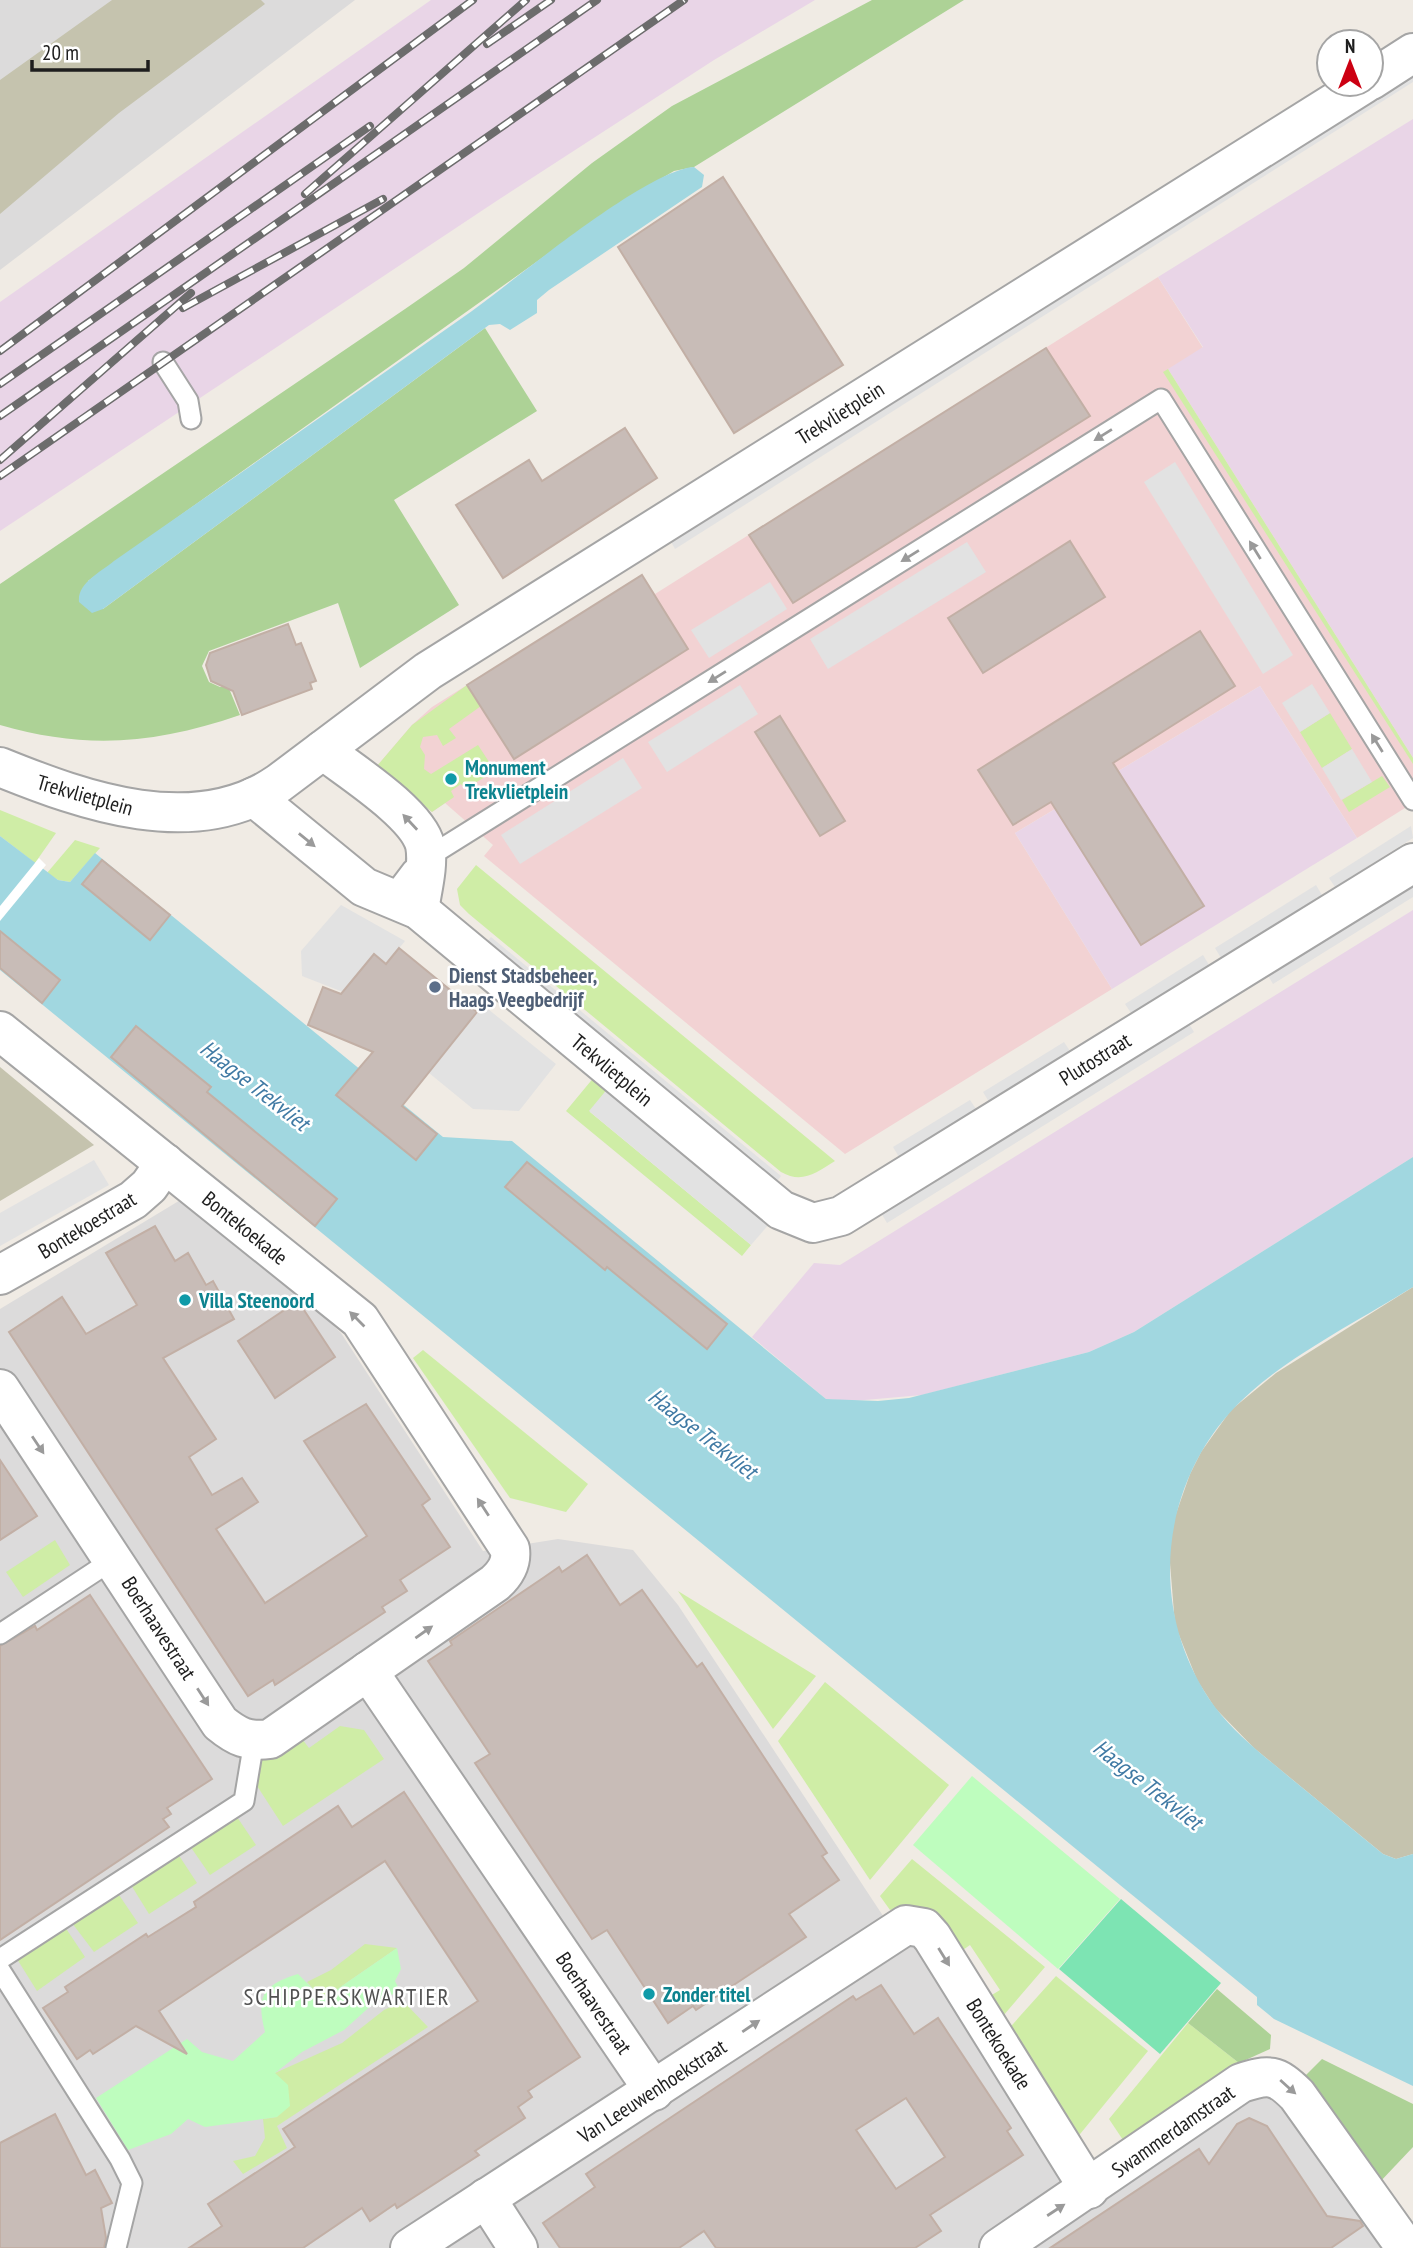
<svg xmlns="http://www.w3.org/2000/svg" width="1413" height="2248" font-family="'PT Sans Narrow',sans-serif">
  <rect width="100%" height="100%" fill="#f0ebe4"/>
  <g fill="#dcdbdb">
    <path d="M0 0H355L0 270Z"/>
    <path d="M187 1196 301 1293 341 1333 483 1551 558 1539 633 1550 678 1605 893 1931 906 1925 1089 2189 1264 2075 1408 2248H0V1309Z"/>
  </g>
  <path fill="#f2d2d3" d="M1158 277 1203 348 1168 370 1413 758V803L1357 838 1260 686 1015 833 1112 989 845 1154 484 856 493 845 445 803 432 812 377 766 412 725 432 707 642 575 655 594Z"/>
  <g fill="#e9d5e7">
    <path d="M431 0H815L714 60 498 200 0 531V302Z"/>
    <path d="M1413 119V758L1168 369 1203 347 1158 277Z"/>
    <path d="M1260 686 1357 838 1112 989 1015 833Z"/>
    <path d="M1413 910V1157L1134 1332 1089 1352 922 1395 853 1401 826 1399 752 1337 814 1263 840 1265Z"/>
  </g>
  <g fill="#c5c3ae">
    <path d="M112 0H261L265 4 119 113 0 214V80Z"/>
    <path d="M0 1067 94 1145 0 1201Z"/>
    <path d="M1413 1287V1854L1396 1859 1383 1854 1254 1748 1215 1708 1197 1680 1175 1625 1169 1551 1172 1525 1190 1474 1201 1452 1231 1410 1276 1373Z"/>
  </g>
  <g fill="#cfeda6">
    <path d="M1168 369 1413 758V764L1163 372Z"/>
    <path d="M467 685 481 706 449 729 456 738 443 746 437 735 423 737 420 747 425 755 424 769 431 774 478 745 495 771 465 789 461 784 451 791 454 797 432 812 377 766 412 725Z"/>
    <path d="M1330 713 1352 749 1322 768 1300 732Z"/>
    <path d="M1382 776 1390 787 1349 812 1342 800Z"/>
    <path d="M0 810 56 833 35 863 0 836Z"/>
    <path d="M75 840 100 848 70 882 58 880 47 873Z"/>
    <path d="M476 865 835 1161C816 1173 802 1184 781 1172L469 914 460 905 457 889Z"/>
    <path d="M595 1076 609 1087 590 1112 751 1245 742 1256 566 1111Z"/>
    <path d="M423 1350 588 1484 566 1512 510 1498 413 1358Z"/>
    <path d="M55 1540 70 1565 23 1597 6 1572Z"/>
    <path d="M678 1591 816 1676 773 1729Z"/>
    <path d="M825 1682 949 1785 870 1880 778 1741Z"/>
    <path d="M340 1726 364 1730 384 1759 283 1826 246 1769 299 1735 309 1748Z"/>
    <path d="M235 1814 256 1845 210 1875 190 1846Z"/>
    <path d="M178 1854 197 1883 149 1914 131 1885Z"/>
    <path d="M912 1859 1045 1967 997 2023 982 2001 1000 1990 970 1945 953 1957 906 1907 890 1910 880 1896Z"/>
    <path d="M117 1892 138 1923 94 1952 72 1923Z"/>
    <path d="M65 1927 85 1957 37 1991 17 1959Z"/>
    <path d="M365 1944 397 1948 323 1999 307 1982 331 1970Z"/>
    <path d="M1056 1976 1148 2051 1076 2139 1004 2034Z"/>
    <path d="M403 2001 428 2027 277 2126 287 2148 243 2174 233 2161 255 2156 265 2138 263 2119 277 2117 275 2073 342 2043 384 2010Z"/>
    <path d="M1188 2023 1239 2063 1123 2140 1109 2119Z"/>
  </g>
  <g fill="#add296">
    <path d="M872 0H964L694 167 674 171 615 206 88 581 103 609 485 328 537 411 394 500 459 605 360 668 338 603 209 651 202 666 209 682 220 687 228 686 240 715C155 744 87 750 0 725V584L405 309 464 268 592 163 672 106Z"/>
    <path d="M1217 1989 1271 2035 1270 2049 1239 2063 1188 2023Z"/>
    <path d="M1322 2059 1413 2104V2147L1378 2184 1305 2076Z"/>
  </g>
  <g fill="#befdbe">
    <path d="M972 1776 1120 1899 1058 1969 913 1845Z"/>
    <path d="M397 1948 401 1969 395 1981 400 1991 375 2002 344 2030 302 2052 275 2073 288 2085 290 2106 277 2117 205 2127 188 2119 171 2134 128 2150 96 2098 187 2039 202 2052 233 2061 265 2032C256 1997 262 1985 298 1974L323 1999Z"/>
  </g>
  <path fill="#7de4b3" d="M1121 1899 1221 1983 1160 2054 1059 1969Z"/>
  <g fill="#e2e2e2">
    <path d="M1413 68V82L675 549 669 538Z"/>
    <path d="M1175 462 1293 655 1263 674 1144 482Z"/>
    <path d="M967 542 986 572 828 669 810 639Z"/>
    <path d="M770 582 787 609 709 658 691 630Z"/>
    <path d="M1312 684 1330 713 1300 732 1282 703Z"/>
    <path d="M740 685 758 714 667 772 648 742Z"/>
    <path d="M1352 749 1372 782 1341 800 1322 768Z"/>
    <path d="M623 758 642 788 520 864 501 835Z"/>
    <path d="M1411 826 1413 838 1335 887 1329 878Z"/>
    <path d="M1413 883V897L1273 984 1267 974Z"/>
    <path d="M1316 885 1322 895 1221 958 1215 948Z"/>
    <path d="M341 905 405 941 386 964 375 955 343 992 302 976 301 951Z"/>
    <path d="M491 937 781 1176 775 1184 484 945Z"/>
    <path d="M1203 955 1209 965 1131 1013 1125 1004Z"/>
    <path d="M483 1005 556 1064 519 1111 473 1109 429 1073Z"/>
    <path d="M1188 1022 1194 1032 887 1223 881 1213Z"/>
    <path d="M1064 1042 1070 1051 989 1102 983 1092Z"/>
    <path d="M609 1087 771 1222 751 1245 589 1111Z"/>
    <path d="M970 1100 976 1109 899 1157 893 1147Z"/>
    <path d="M94 1160 109 1185 0 1246V1213Z"/>
  </g>
  <g fill="#a1d7e0">
    <path d="M694 167 704 175 702 187 549 290 537 300V313L510 330 500 324 489 325 103 609 92 613 79 602C77 583 101 572 114 561 233 478 353 395 472 311 516 279 646 170 694 167Z"/>
    <path d="M0 836 58 880 70 882 95 853 443 1137 512 1141 826 1399 878 1401 909 1398 1089 1352 1134 1332 1413 1157V1287C1363 1318 1295 1353 1252 1391 1159 1471 1143 1609 1215 1707 1235 1734 1263 1755 1288 1776 1320 1802 1351 1828 1383 1854L1396 1859 1413 1854V2086L1274 2019 1257 2005V1997L0 970Z"/>
  </g>
  <path fill="#fff" d="M39 858 46 865 0 921V906Z"/>
  <g fill="#c8bcb7" stroke="#c2afa5" stroke-width="2" fill-rule="evenodd">
    <path d="M723 177 843 365 734 433 618 247Z"/>
    <path d="M1046 348 1090 416 793 603 749 535Z"/>
    <path d="M625 428 657 478 503 578 456 505 529 460 542 481Z"/>
    <path d="M1070 541 1105 597 983 673 948 618Z"/>
    <path d="M642 575 688 649 514 759 467 685Z"/>
    <path d="M288 624 296 645 301 643 316 681 310 683 312 689 242 715 233 691 211 681 206 665 210 653Z"/>
    <path d="M1200 631 1235 686 1113 763 1204 906 1141 945 1051 802 1013 825 978 770Z"/>
    <path d="M780 716 845 821 820 836 755 732Z"/>
    <path d="M102 860 170 915 150 940 82 884Z"/>
    <path d="M0 931 60 980 42 1003 0 968Z"/>
    <path d="M399 948 477 1012 402 1106 437 1134 416 1160 336 1095 373 1052 308 1025 323 987 341 994 374 954 386 964Z"/>
    <path d="M136 1026 211 1087 207 1092 337 1199 315 1226 111 1057Z"/>
    <path d="M527 1162 727 1324 707 1349 607 1267 605 1270 505 1187Z"/>
    <path d="M155 1226 175 1261 188 1253 206 1285 213 1281 234 1319 163 1358 216 1439 189 1457 212 1495 242 1478 258 1502 216 1529 265 1603 367 1536 304 1441 366 1404 430 1499 422 1505 450 1547 400 1580 407 1591 382 1607 385 1612 275 1685 273 1680 248 1696 9 1332 62 1297 86 1334 137 1305 106 1253Z"/>
    <path d="M298 1301 335 1357 275 1398 238 1341Z"/>
    <path d="M0 1460 37 1516 0 1540Z"/>
    <path d="M587 1555 620 1605 642 1590 697 1667 702 1663 827 1853 822 1856 839 1880 789 1914 806 1937 696 2010 693 2006 668 2023 607 1930 592 1939 475 1763 490 1754 428 1661 452 1645 450 1641 543 1578 559 1567 562 1572Z"/>
    <path d="M90 1595 212 1779 167 1808 171 1814 163 1819 169 1827 0 1940V1646L35 1626 37 1630Z"/>
    <path d="M404 1792 580 2057 528 2091 532 2097 518 2107 525 2118 475 2151 479 2155 397 2208 395 2204 370 2221 362 2208 303 2248H189L222 2226 208 2204 295 2147 283 2129 478 2001 385 1861 159 2011 187 2054 136 2026 93 2054 90 2050 77 2059 43 2008 68 1992 65 1987 146 1934 148 1937 196 1907 194 1902 338 1806 352 1827Z"/>
    <path d="M881 1985 914 2034 938 2018 1011 2128 1007 2131 1023 2155 930 2215 941 2231 915 2248H716L704 2231 679 2248H560L543 2223 595 2187 586 2174 853 1996 856 2000ZM906 2098 945 2157 896 2189 856 2130Z"/>
    <path d="M55 2114 86 2175 95 2170 112 2203 101 2208 106 2238 104 2248H0V2143Z"/>
    <path d="M1249 2118 1267 2126 1327 2216 1360 2221 1363 2226 1331 2248H1050L1199 2149 1209 2164 1237 2124Z"/>
  </g>
  <g fill="none" stroke-linecap="round" stroke-linejoin="round">
    <defs>
      <g id="lane">
        <path d="M163 362 188 401 191 419"/>
        <path d="M390 899 412 870 425 859 1161 399 1413 800"/>
        <path d="M0 1634 114 1559"/>
        <path d="M0 1959 244 1801 254 1741"/>
        <path d="M0 1970 120 2159 132 2183 116 2248"/>
      </g>
      <g id="street">
        <path d="M1371 80 1413 53"/>
        <path d="M323 750C350 771 417 813 425 845 429 865 422 890 419 910"/>
        <path d="M0 767C84 801 195 841 279 783L428 671 1364 84"/>
        <path d="M254 797 364 887 419 910 781 1210 813 1223 841 1216 1413 863"/>
        <path d="M0 1031 360 1320 510 1549C512 1563 506 1573 495 1583L270 1739C248 1742 237 1737 220 1723L0 1389"/>
        <path d="M0 1275 133 1200 149 1186 165 1163"/>
        <path d="M368 1671 654 2091"/>
        <path d="M486 2198 518 2248"/>
        <path d="M410 2248 906 1925 924 1928 932 1937 1089 2189"/>
        <path d="M999 2248 1241 2083C1269 2074 1276 2074 1297 2095L1406 2248"/>
      </g>
    </defs>
    <use href="#lane" stroke="#a5a5a5" stroke-width="23"/>
    <use href="#street" stroke="#a5a5a5" stroke-width="42"/>
    <use href="#lane" stroke="#fff" stroke-width="19"/>
    <use href="#street" stroke="#fff" stroke-width="38"/>
    <defs>
      <g id="rail">
        <path d="M487 44 551 0"/>
        <path d="M305 194 526 0"/>
        <path d="M183 308 383 199"/>
        <path d="M0 351 473 0"/>
        <path d="M0 384 370 126"/>
        <path d="M0 416 597 0"/>
        <path d="M0 460 191 293"/>
        <path d="M0 476 684 0"/>
      </g>
    </defs>
    <use href="#rail" stroke="#6c6c6c" stroke-width="8"/>
    <use href="#rail" stroke="#fff" stroke-width="5" stroke-dasharray="16" stroke-linecap="butt"/>
  </g>
  <defs><path id="oneway-solid" d="M-6-.8H1V-3.2L6.5 0L1 3.2V.8H-6Z" transform="scale(1.75)"/></defs>
  <g fill="#9a9a9a">
    <use href="#oneway-solid" transform="translate(1103 435) rotate(148)"/>
    <use href="#oneway-solid" transform="translate(1255 550) rotate(-122)"/>
    <use href="#oneway-solid" transform="translate(910 556) rotate(148)"/>
    <use href="#oneway-solid" transform="translate(717 677) rotate(148)"/>
    <use href="#oneway-solid" transform="translate(1377 743) rotate(-122)"/>
    <use href="#oneway-solid" transform="translate(410 822) rotate(-133)"/>
    <use href="#oneway-solid" transform="translate(307 840) rotate(39)"/>
    <use href="#oneway-solid" transform="translate(357 1319) rotate(-135)"/>
    <use href="#oneway-solid" transform="translate(38 1445) rotate(56)"/>
    <use href="#oneway-solid" transform="translate(483 1507) rotate(-123)"/>
    <use href="#oneway-solid" transform="translate(424 1632) rotate(-35)"/>
    <use href="#oneway-solid" transform="translate(203 1697) rotate(57)"/>
    <use href="#oneway-solid" transform="translate(944 1957) rotate(58)"/>
    <use href="#oneway-solid" transform="translate(751 2026) rotate(-34)"/>
    <use href="#oneway-solid" transform="translate(1288 2087) rotate(42)"/>
    <use href="#oneway-solid" transform="translate(1056 2210) rotate(-33)"/>
  </g>
  <g fill="#0f9aa8" stroke="#fff" stroke-width="2.5">
    <circle cx="451" cy="779" r="7"/>
    <circle cx="185" cy="1300" r="7"/>
    <circle cx="649" cy="1994" r="7"/>
  </g>
  <circle fill="#5c6f8a" stroke="#fff" stroke-width="2.5" cx="435" cy="987" r="7"/>
  <g text-anchor="middle" dominant-baseline="central" stroke-width="5" stroke-linejoin="round" paint-order="stroke">
    <g font-size="21" fill="#1e1e1e" stroke="#fff">
      <text transform="translate(840 413) rotate(-32)">Trekvlietplein</text>
      <text transform="translate(85 795) rotate(16)">Trekvlietplein</text>
      <text transform="translate(1095 1059) rotate(-32)">Plutostraat</text>
      <text transform="translate(612 1070) rotate(40)">Trekvlietplein</text>
      <text transform="translate(87 1225) rotate(-31)">Bontekoestraat</text>
      <text transform="translate(245 1228) rotate(39)">Bontekoekade</text>
      <text transform="translate(159 1628) rotate(57)">Boerhaavestraat</text>
      <text transform="translate(594 2003) rotate(56)">Boerhaavestraat</text>
      <text transform="translate(999 2044) rotate(58)">Bontekoekade</text>
      <text transform="translate(652 2091) rotate(-33)">Van Leeuwenhoekstraat</text>
      <text transform="translate(1173 2131) rotate(-35)">Swammerdamstraat</text>
    </g>
    <g font-size="21" font-weight="bold" fill="#0d838f" stroke="#fff" text-anchor="start">
      <text x="465" y="767">Monument<tspan x="465" dy="24">Trekvlietplein</tspan></text>
      <text x="199" y="1300">Villa Steenoord</text>
      <text x="663" y="1994">Zonder titel</text>
    </g>
    <g font-size="21" font-weight="bold" fill="#4e5e75" stroke="#fff" text-anchor="start">
      <text x="449" y="975">Dienst Stadsbeheer,<tspan x="449" dy="24">Haags Veegbedrijf</tspan></text>
    </g>
    <g font-size="23" font-style="italic" fill="#407aa4" stroke="#fff">
      <text transform="translate(255 1085) rotate(38)">Haagse Trekvliet</text>
      <text transform="translate(703 1433) rotate(38)">Haagse Trekvliet</text>
      <text transform="translate(1148 1784) rotate(38)">Haagse Trekvliet</text>
    </g>
    <g font-size="23" letter-spacing="2" fill="#515151" stroke="#fff">
      <text x="347" y="1996">SCHIPPERSKWARTIER</text>
    </g>
  </g>
  <g transform="translate(1350 63)"><circle r="33" fill="#ffffff" stroke="#a5a5a5" stroke-width="2"/>
  <path d="M0-5L12 26L0 18L-12 26Z" fill="#cc0012"/>
  <text y="-10" font-size="19" font-weight="bold" text-anchor="middle" fill="#1e1e1e">N</text>
  </g>
  <path d="M32 60v10h116v-10" fill="none" stroke="#1e1e1e" stroke-width="3.5"/>
  <text x="42" y="60" font-size="21" fill="#1e1e1e" stroke="#ffffff" stroke-width="5" paint-order="stroke">20 m</text>
</svg>
